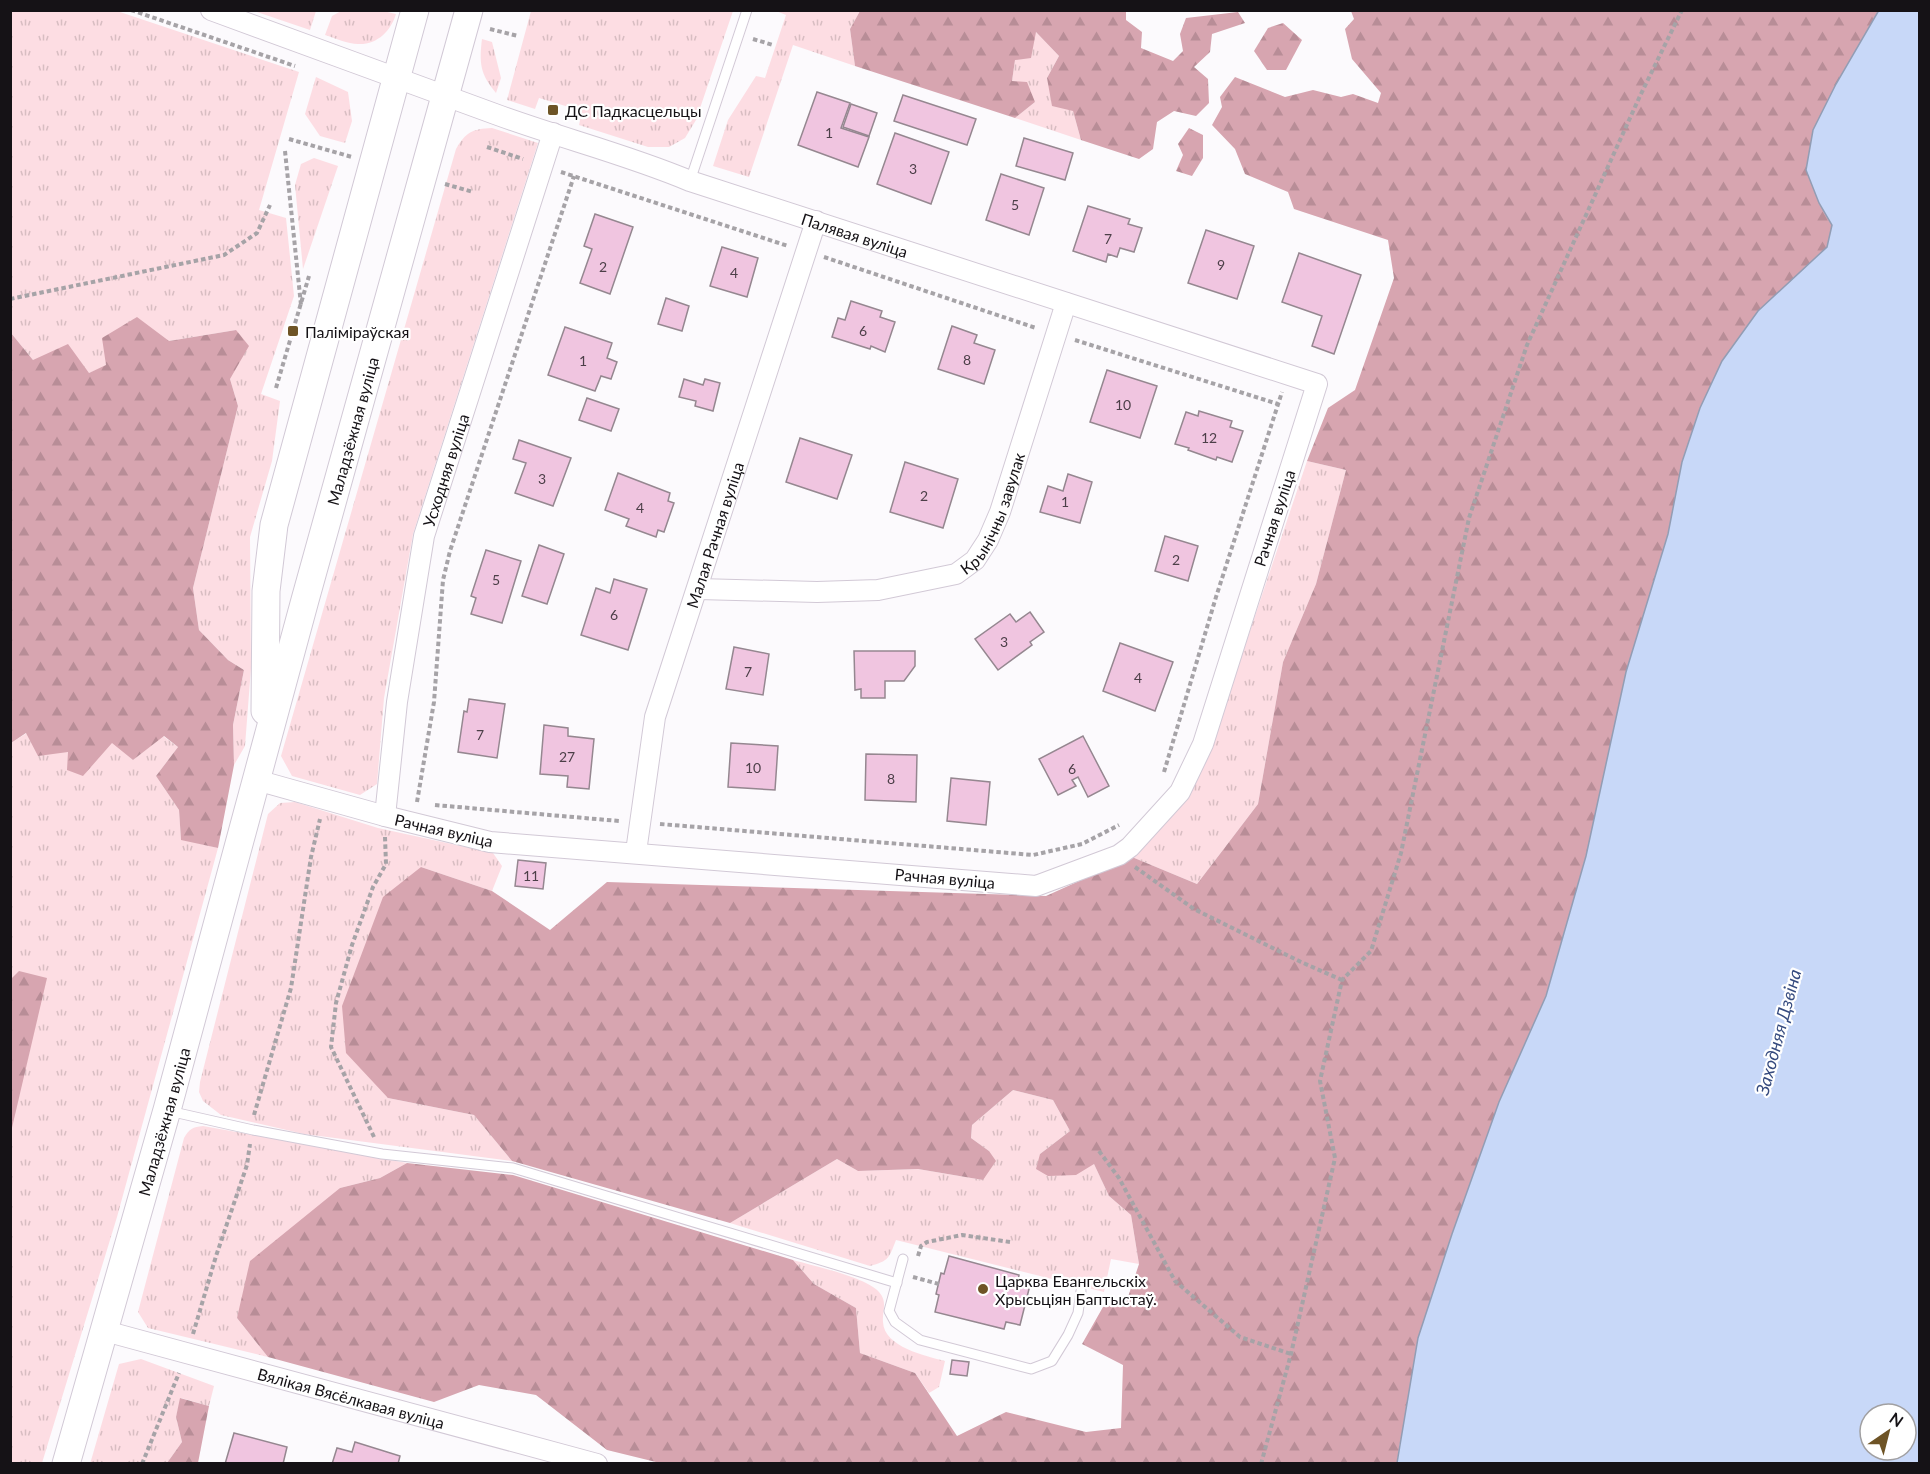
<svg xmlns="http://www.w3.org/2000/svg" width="1930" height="1474" font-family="Lato,sans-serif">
  <defs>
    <pattern id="grass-tufts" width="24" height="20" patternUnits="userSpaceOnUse" patternTransform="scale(1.5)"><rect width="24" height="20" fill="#fddde3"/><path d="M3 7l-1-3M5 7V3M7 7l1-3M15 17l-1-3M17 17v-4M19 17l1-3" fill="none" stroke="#d8bdc2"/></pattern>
    <pattern id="forest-firs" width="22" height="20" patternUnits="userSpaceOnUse" patternTransform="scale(1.5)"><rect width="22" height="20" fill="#d7a5b0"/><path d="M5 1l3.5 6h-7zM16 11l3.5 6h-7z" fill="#b88d97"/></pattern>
  </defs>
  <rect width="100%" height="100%" fill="#fcfafd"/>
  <g fill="url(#grass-tufts)">
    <path d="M343 10 383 11 396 14C391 31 377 45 358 44 348 44 335 38 325 35L332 16Z"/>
    <path d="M10 11H117L299 72 259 210 286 218 294 296 261 394 280 401 272 461 250 537 251 668 245 746 234 765 233 725 244 670 228 660 199 630 193 588 238 406 230 379 236 330 169 341 89 373 33 360 11 333Z"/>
    <path d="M254 11H316L310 30Z"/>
    <path d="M531 11V10L733 11 696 120 685 138 669 147H648L579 125 582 111 539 98 535 109 507 100Z"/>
    <path d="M776 11H860L850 29 855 66 793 45 749 177 713 166 728 120 756 76 765 78 786 15Z"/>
    <path d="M1036 32 1059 56 1047 78 1073 111 1081 140 1015 118 1035 102 1012 81 1015 59Z"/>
    <path d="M482 39 492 42 501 78 496 93C480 74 479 63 482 39Z"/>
    <path d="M316 77 348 92 352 121 345 143 320 136 305 114Z"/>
    <path d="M492 128 538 143 413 534 384 698 377 784 360 795 292 776 281 756 456 149C466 132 472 129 492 128Z"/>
    <path d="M314 158 338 166 303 269 295 185 301 164Z"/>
    <path d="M1307 461 1346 470 1316 584 1283 662 1258 804 1197 884 1132 857 1211 747Z"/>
    <path d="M27 733 113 742 133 760 163 736 178 747 156 776 179 810 181 839 218 848 117 1217 42 1463 11 1464V743Z"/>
    <path d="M295 802 378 828 493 853 502 866 492 891 421 867 388 1098 474 1115 512 1161 304 1134 221 1115 203 1101 199 1092 200 1082 268 814 280 803Z"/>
    <path d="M1013 1090 1053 1100 1070 1131 1040 1154 1094 1164 1109 1196 1131 1215 1139 1264 1111 1259 1104 1292 896 1240C889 1258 889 1261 870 1266L730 1223 837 1159 858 1171 918 1169 983 1180 989 1151 971 1138 972 1125Z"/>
    <path d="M203 1126 407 1163 380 1178 340 1188 237 1318 268 1357 148 1328 138 1312 184 1138C189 1129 193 1127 203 1126Z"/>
    <path d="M793 1260C814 1266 866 1277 879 1292 888 1302 882 1311 883 1322 884 1347 926 1356 945 1361L939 1387 929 1393 915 1373 860 1353 856 1308 814 1284Z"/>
    <path d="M141 1359 214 1386 209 1406 181 1398 176 1417 182 1442 167 1463 90 1464 119 1364Z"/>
  </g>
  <g fill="url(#forest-firs)">
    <path d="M860 11H1126V20L1142 32 1141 48 1173 61 1183 51 1180 34 1186 18 1238 12 1245 23 1212 34 1210 52 1194 67 1208 79 1209 103 1196 116 1174 111 1157 122 1153 149 1139 159 1081 140 1073 111 1052 106 1047 78 1059 56 1036 32 1031 58 1015 60 1012 81 1027 82 1035 102 1015 118 855 66 850 29Z"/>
    <path d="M1351 11H1879L1836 84 1813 130 1819 203 1832 225 1827 247 1801 272 1700 408 1682 462 1668 534 1586 856 1546 996 1499 1102 1452 1234 1400 1443 1397 1463H660L607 1450 536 1395 479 1385 434 1402 268 1357 237 1318 250 1261 340 1188 380 1178 407 1163 513 1175 793 1260 814 1284 856 1308 860 1353 915 1373 957 1436 1006 1412 1086 1432 1121 1428 1123 1365 1082 1344 1103 1307 1126 1303 1139 1264 1131 1215 1109 1196 1094 1164 1076 1175 1048 1176 1036 1169 1040 1154 1070 1131 1053 1100 1013 1090 972 1125 971 1138 989 1151 996 1161 983 1180 918 1169 858 1171 837 1159 730 1223 512 1161 474 1115 388 1098 346 1053 342 1006 383 897 421 867 492 891 550 930 607 882 1046 896 1132 857 1197 884 1258 804 1283 662 1316 584 1346 470 1307 461 1328 408 1355 390 1394 278 1388 240 1294 209 1288 192 1245 174 1235 149 1212 125 1222 107 1220 97 1235 77 1285 97 1313 90 1341 97 1353 94 1378 103 1381 93 1352 59 1345 29 1354 19Z"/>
    <path d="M1283 23 1302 40 1286 70H1267L1254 51 1268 28Z"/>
    <path d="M1189 128 1203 135V158L1192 176 1176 171 1183 155 1178 144Z"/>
    <path d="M137 317 169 341 236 330 249 346 230 379 238 406 193 588 199 630 228 660 244 670 233 725 234 765 218 848 181 840 179 810 156 776 178 747 164 736 133 760 112 743 83 776 67 770 68 752 38 756 26 733 11 743V333L33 360 68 344 89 373 106 365 102 338Z"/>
    <path d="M19 971 47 978 11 1132V979Z"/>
    <path d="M180 1398 209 1406 198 1463H167L182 1442 176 1417Z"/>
  </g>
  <path fill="#c8d8f8" stroke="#929db4" stroke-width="1.5" fill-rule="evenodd" d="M1879 10 1920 11 1919 1463H1397L1418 1338 1452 1234 1499 1102 1546 996 1586 856 1626 672 1668 534 1682 462 1700 408 1722 361 1758 311 1827 247 1832 225 1819 203 1806 170 1813 130 1836 84ZM1870 1414H1906V1450H1870Z"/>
  <g fill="#f0c5e0" stroke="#958790" stroke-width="1.5">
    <path d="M817 92 850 103 841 128 869 137 858 167 798 145Z"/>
    <path d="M903 95 976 119 967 145 894 121Z"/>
    <path d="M851 104 877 113 869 136 843 127Z"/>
    <path d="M895 133 949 152 931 204 877 184Z"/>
    <path d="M1024 138 1073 153 1065 180 1016 166Z"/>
    <path d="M1001 174 1044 188 1029 235 986 220Z"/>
    <path d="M1088 206 1130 219 1128 224 1142 228 1134 252 1120 248 1117 257 1108 254 1106 262 1073 251Z"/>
    <path d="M595 214 633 227 610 294 580 283 592 249 584 246Z"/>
    <path d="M1206 230 1254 246 1237 299 1188 283Z"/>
    <path d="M722 247 758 258 747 297 710 286Z"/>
    <path d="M1299 253 1361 275 1334 354 1312 346 1322 316 1282 302Z"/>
    <path d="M666 298 689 306 682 331 658 324Z"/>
    <path d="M851 301 882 311 880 317 895 322 885 352 871 346 870 349 832 337 838 318 845 320Z"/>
    <path d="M952 326 977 335 974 343 995 350 984 384 938 369Z"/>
    <path d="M565 327 612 343 607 358 617 362 611 379 601 376 595 391 548 375Z"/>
    <path d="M1107 370 1157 386 1140 438 1090 422Z"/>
    <path d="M684 379 703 385 705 379 720 383 713 411 695 406 696 401 679 397Z"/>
    <path d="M587 398 619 409 611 431 579 420Z"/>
    <path d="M1199 411 1232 421 1230 427 1243 431 1232 462 1217 457 1216 460 1188 450 1189 448 1175 444 1186 412 1198 416Z"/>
    <path d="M800 438 852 455 837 499 786 482Z"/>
    <path d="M519 440 571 458 553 506 515 493 526 463 513 459Z"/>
    <path d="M905 462 958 479 943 528 890 512Z"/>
    <path d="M618 473 670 493 668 501 674 503 664 532 658 530 656 537 626 526 629 519 605 510Z"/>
    <path d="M1068 474 1092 482 1080 523 1040 512 1048 486 1063 491Z"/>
    <path d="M1165 536 1198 546 1188 581 1155 571Z"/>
    <path d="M539 545 564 554 547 604 522 596Z"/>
    <path d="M486 550 521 561 502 623 471 614 476 598 471 596Z"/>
    <path d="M614 579 647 589 628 650 581 635 596 588 610 593Z"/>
    <path d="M1030 612 1044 632 1030 642 1032 645 998 670 975 639 1010 614 1016 622Z"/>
    <path d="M1120 643 1173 662 1155 711 1103 691Z"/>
    <path d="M734 647 769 654 763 695 726 689Z"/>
    <path d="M854 651H915V666L904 681H885V698H861V689L855 690Z"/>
    <path d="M469 699 505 704 497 758 458 752 464 711 467 712Z"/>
    <path d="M544 725 568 728V736L594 739 589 789 567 787 568 776 540 774Z"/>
    <path d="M1083 736 1109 786 1088 797 1078 777 1072 780 1076 786 1058 795 1039 759Z"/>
    <path d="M731 743 778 746 775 790 728 787Z"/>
    <path d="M866 754 917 755 916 802 865 800Z"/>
    <path d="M951 778 990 782 986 825 947 821Z"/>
    <path d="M518 860 546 863 543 889 515 886Z"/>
    <path d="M949 1256 1019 1275 1018 1282 1030 1285 1020 1325 1006 1322 1004 1329 935 1312 939 1295 936 1294 941 1273 944 1274Z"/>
    <path d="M952 1360 969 1362 967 1376 950 1374Z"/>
    <path d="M234 1433 287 1447 283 1464H225Z"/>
    <path d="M355 1442 400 1456 398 1464H332L337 1448 352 1452Z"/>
  </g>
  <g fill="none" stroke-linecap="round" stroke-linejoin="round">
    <defs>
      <g id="lane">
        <path d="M690 181 747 10"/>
        <path d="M169 1111 253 1130 382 1154 513 1168 897 1283"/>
        <path d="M903 1259 889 1311 895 1322 920 1340 1031 1369 1052 1361 1068 1335 1078 1313 1081 1291"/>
      </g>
      <g id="street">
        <path id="s1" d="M211 10C306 44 400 80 495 114 560 138 626 154 690 181L1317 384 1203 744 1180 792 1130 847 1119 855 1036 886 490 842 385 816 256 780"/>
        <path id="s2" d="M698 589 817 592 878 590 956 574 975 560 988 540 1000 512 1066 303"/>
        <path id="s3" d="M385 816 397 702 424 536 553 133"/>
        <path id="s4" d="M636 852 655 717 816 221"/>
        <path id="s5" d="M105 1331 597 1464"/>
      </g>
      <g id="secondary">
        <path d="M265 711 266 591 274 525 415 10"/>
        <path id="s6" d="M66 1464 167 1110 305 600 469 10"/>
      </g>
    </defs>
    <use href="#lane" stroke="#d2c9d6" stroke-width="11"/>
    <use href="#street" stroke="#d2c9d6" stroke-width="22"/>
    <use href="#secondary" stroke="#d2c9d6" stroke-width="29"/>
    <g stroke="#a6a3a7" stroke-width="4" stroke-dasharray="4.5 3" stroke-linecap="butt">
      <path d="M131 10 295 66"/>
      <path d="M490 29 518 36"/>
      <path d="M753 39 773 45"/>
      <path d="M289 139 352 157"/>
      <path d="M487 147 523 159"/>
      <path d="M285 151 301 305"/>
      <path d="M561 172 788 246"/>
      <path d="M445 184 473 192"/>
      <path d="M824 257 1036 328"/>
      <path d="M10 299 224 255 257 233 270 205"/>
      <path d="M1075 340 1278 404"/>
      <path d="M276 388 309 276"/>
      <path d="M1164 772 1216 597 1282 392"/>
      <path d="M417 802 434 702 443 580 450 551 574 176"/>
      <path d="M435 805 619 821"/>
      <path d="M660 824 1033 855 1082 844 1119 825"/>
      <path d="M1135 867 1194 909 1301 962 1342 980"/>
      <path d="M254 1115 291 988 311 857 320 819"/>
      <path d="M374 1137 331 1047 336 1003 352 945 373 887 386 864 385 837"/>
      <path d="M1099 1151 1119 1178 1175 1281 1240 1337 1291 1354"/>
      <path d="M918 1256 921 1246 927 1242 962 1235 1010 1242"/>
      <path d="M913 1277 939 1284"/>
      <path d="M193 1334 216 1256 247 1165 250 1144"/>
      <path d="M142 1464 179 1373"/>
      <path d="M1261 1464 1291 1354 1335 1158 1320 1081 1342 980 1371 951 1401 853 1469 518 1527 345 1640 96 1682 10"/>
    </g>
    <use href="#lane" stroke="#fff" stroke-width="9"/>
    <use href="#street" stroke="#fff" stroke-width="20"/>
    <use href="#secondary" stroke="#fff" stroke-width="27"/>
  </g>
  <g fill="#6e5426" stroke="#fff" stroke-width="2">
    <rect x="547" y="104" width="12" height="12" rx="3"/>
    <rect x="287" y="325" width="12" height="12" rx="3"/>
    <circle cx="983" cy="1289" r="6"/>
  </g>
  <g text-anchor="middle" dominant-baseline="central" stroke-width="4.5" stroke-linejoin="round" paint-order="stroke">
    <g font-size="14" fill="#4c3f48">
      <text x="829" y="132">1</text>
      <text x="913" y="168">3</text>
      <text x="1015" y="204">5</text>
      <text x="1108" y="238">7</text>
      <text x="1221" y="264">9</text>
      <text x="603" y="266">2</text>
      <text x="734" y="272">4</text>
      <text x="863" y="330">6</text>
      <text x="967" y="359">8</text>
      <text x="583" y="360">1</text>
      <text x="1123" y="404">10</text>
      <text x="1209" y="437">12</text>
      <text x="542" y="478">3</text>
      <text x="924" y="495">2</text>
      <text x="1065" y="501">1</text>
      <text x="640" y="507">4</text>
      <text x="1176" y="559">2</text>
      <text x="496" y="579">5</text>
      <text x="614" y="614">6</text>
      <text x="1004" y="641">3</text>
      <text x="748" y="671">7</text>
      <text x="1138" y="677">4</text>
      <text x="480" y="734">7</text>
      <text x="567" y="756">27</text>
      <text x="753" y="767">10</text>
      <text x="1072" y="768">6</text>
      <text x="891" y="778">8</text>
      <text x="531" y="875">11</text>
    </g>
    <g font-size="16" fill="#151216" stroke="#fff" text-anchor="start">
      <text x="565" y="110">ДС Падкасцельцы</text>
      <text x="305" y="331">Паліміраўская</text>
      <text x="995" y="1280">Царква Евангельскіх<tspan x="995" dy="18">Хрысьціян Баптыстаў.</tspan></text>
    </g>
    <g font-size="16" fill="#151216" stroke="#fff">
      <text stroke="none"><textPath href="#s1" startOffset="682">Палявая вуліца</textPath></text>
      <text stroke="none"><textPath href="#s6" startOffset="1072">Маладзёжная вуліца</textPath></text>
      <text stroke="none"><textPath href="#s3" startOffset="352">Усходняя вуліца</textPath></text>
      <text stroke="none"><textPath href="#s2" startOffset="333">Крынічны завулак</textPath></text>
      <text transform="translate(1274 518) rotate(-72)">Рачная вуліца</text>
      <text stroke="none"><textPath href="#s4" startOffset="328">Малая Рачная вуліца</textPath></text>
      <text transform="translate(444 830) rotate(13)">Рачная вуліца</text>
      <text transform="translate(945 878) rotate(5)">Рачная вуліца</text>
      <text stroke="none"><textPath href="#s6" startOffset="356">Маладзёжная вуліца</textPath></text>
      <text stroke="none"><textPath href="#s5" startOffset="255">Вялікая Вясёлкавая вуліца</textPath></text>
    </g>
    <g font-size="18" font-style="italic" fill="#364b7f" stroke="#fff">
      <text transform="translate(1778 1032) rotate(-75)">Заходняя Дзвіна</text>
    </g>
  </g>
  <rect width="1930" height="1474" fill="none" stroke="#151216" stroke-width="24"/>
  <g transform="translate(1888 1432) rotate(35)"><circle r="28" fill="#ffffff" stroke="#a1a0a2" stroke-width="1.5"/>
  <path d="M0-4.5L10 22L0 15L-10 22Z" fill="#6e5426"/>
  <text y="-9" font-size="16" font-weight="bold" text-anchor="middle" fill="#151216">N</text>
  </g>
</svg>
